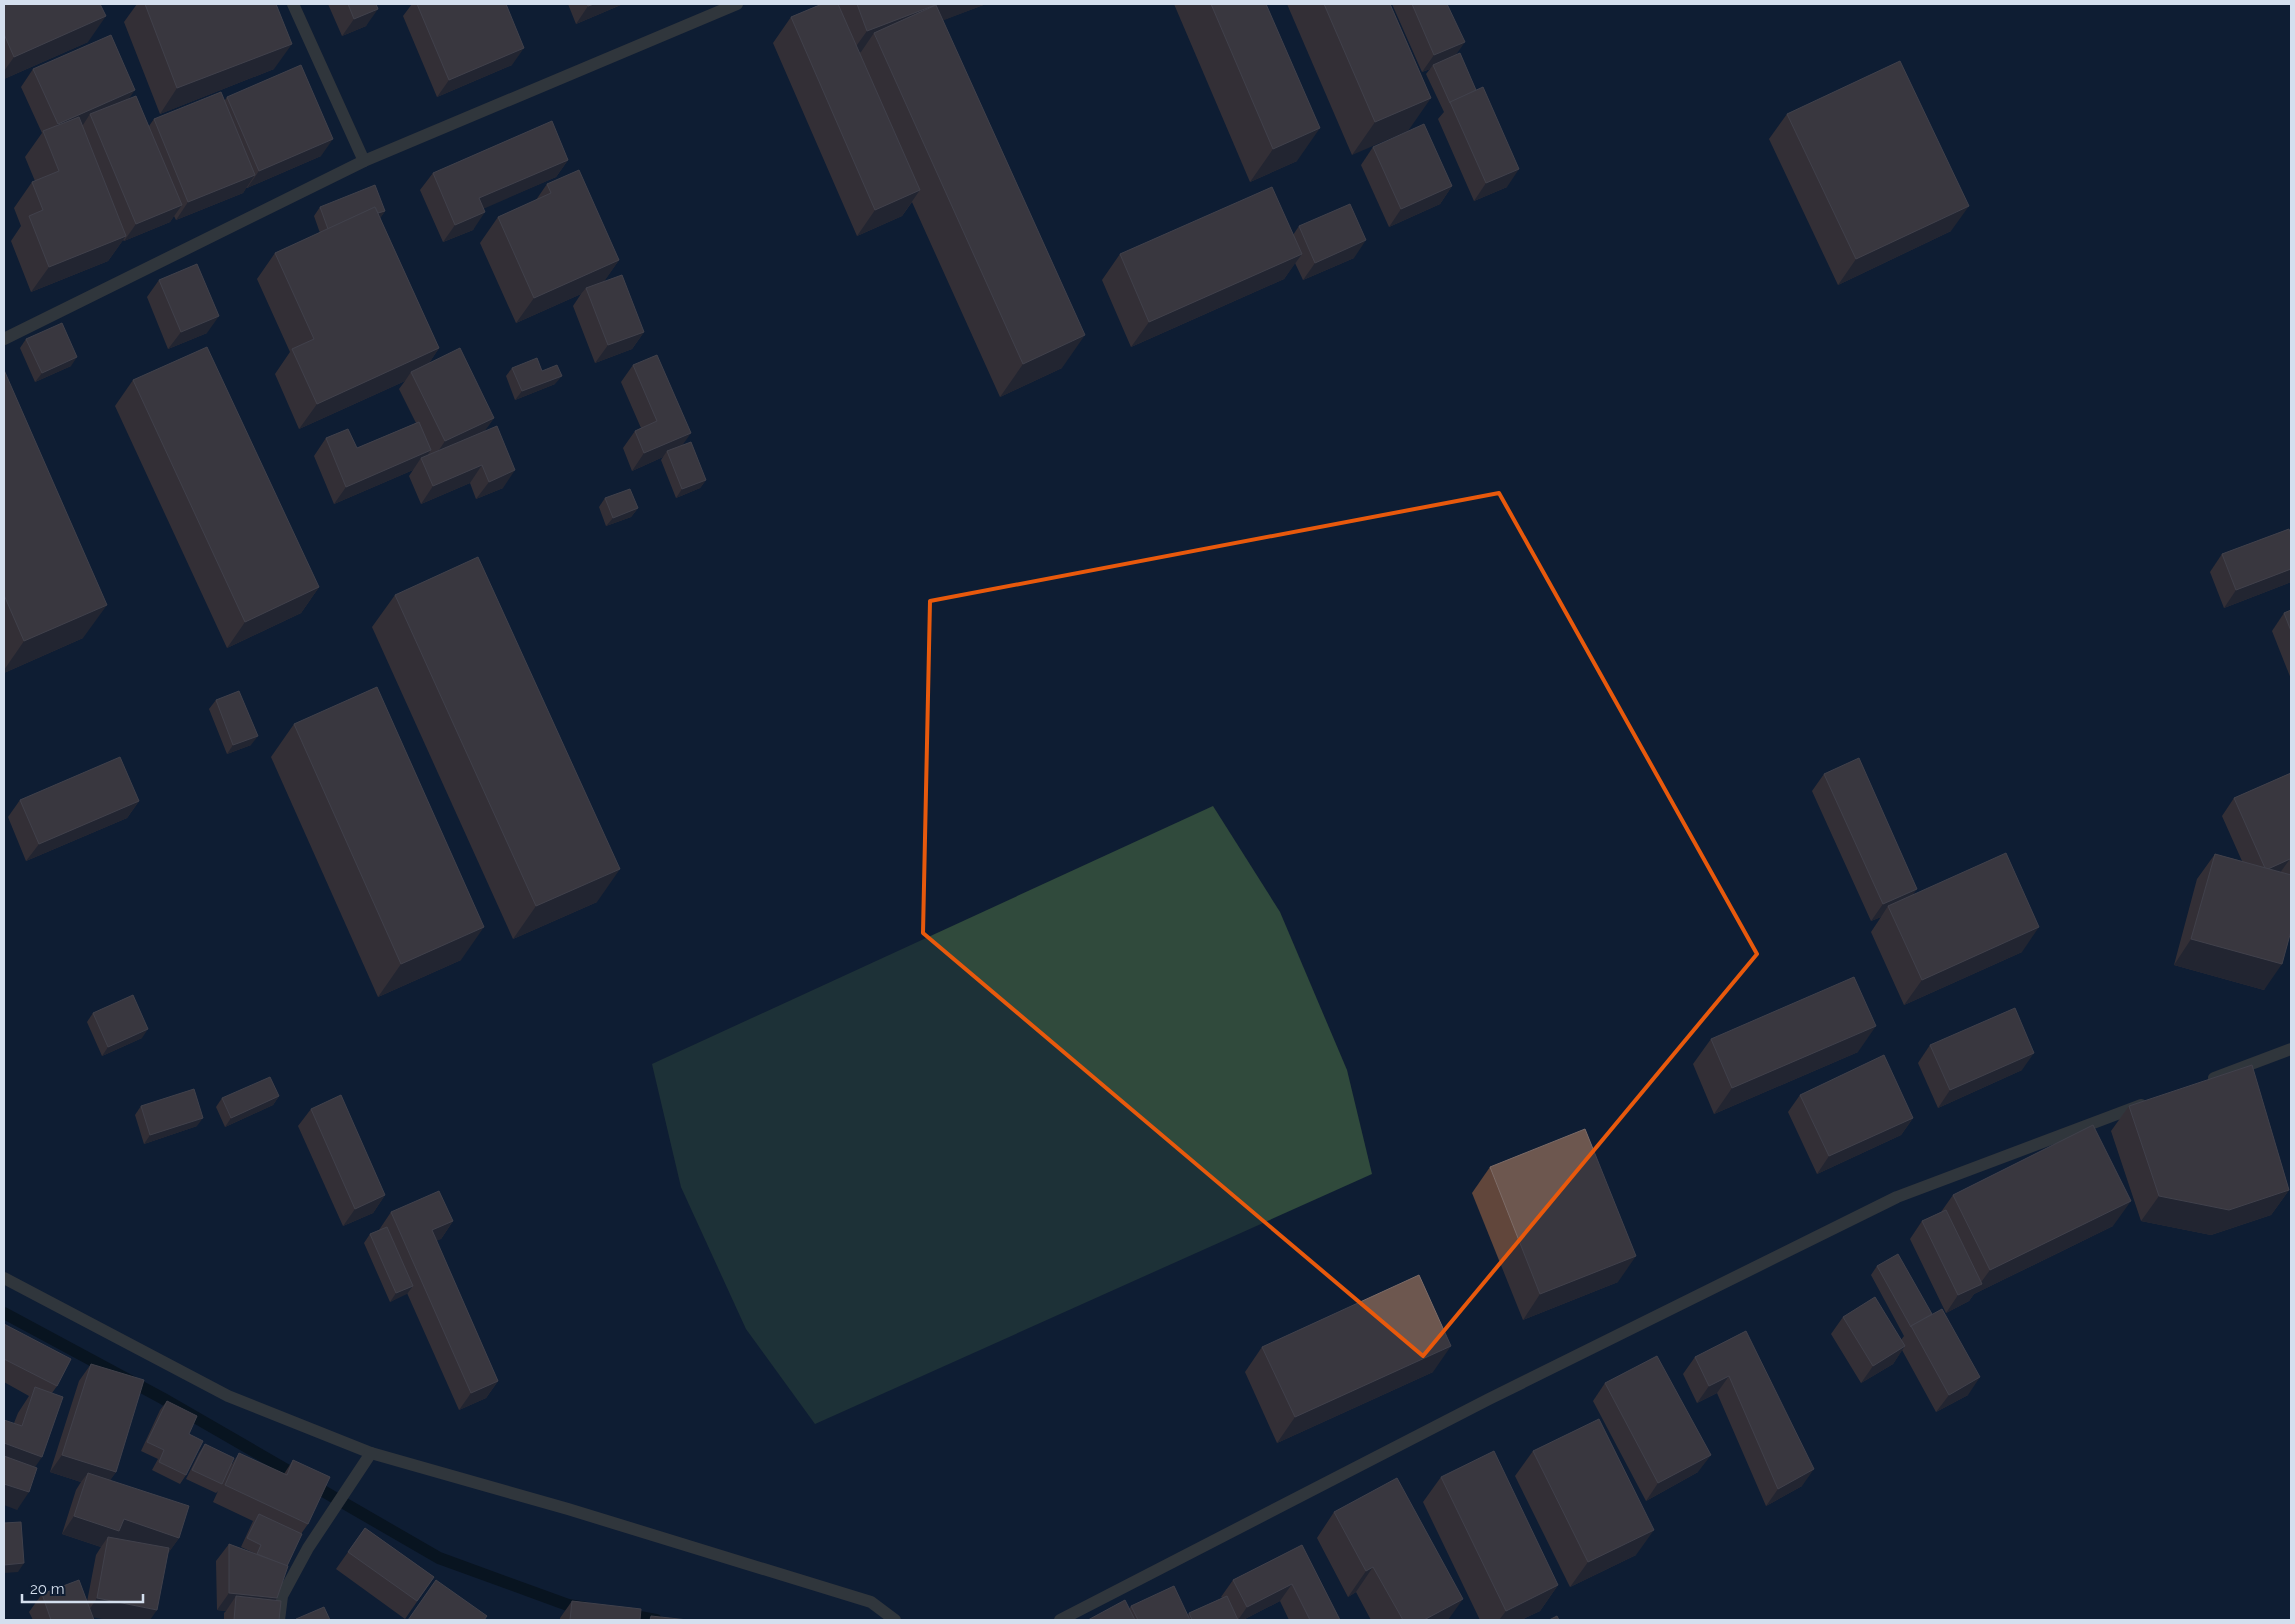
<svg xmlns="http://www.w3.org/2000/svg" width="2295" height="1624" font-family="Raleway,sans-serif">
  <rect width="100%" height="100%" fill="#0e1d33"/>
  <path fill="#304a3c" d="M1213 806 1280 912 1347 1070 1372 1174 815 1424 746 1329 681 1187 652 1064Z"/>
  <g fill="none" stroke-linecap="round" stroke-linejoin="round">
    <g stroke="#000909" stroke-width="12">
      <path d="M4 1313 162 1398 439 1558 568 1605 586 1608"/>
      <path d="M623 1614 656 1620"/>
    </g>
    <g stroke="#5a5448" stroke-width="12">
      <path d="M293 4 364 161"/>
      <path d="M4 339 364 161 737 4"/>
      <path d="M2214 1078 2291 1049"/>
      <path d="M4 1278 228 1396 371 1453 568 1509 871 1602 895 1620"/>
      <path d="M279 1620 282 1596 308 1548 371 1453"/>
      <path d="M1060 1620 1489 1399 1897 1197 2141 1105"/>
    </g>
  </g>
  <g fill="#61463b">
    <path d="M4 4 88 42 4 79Z"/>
    <path d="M137 4H276L274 69 160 114 124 22Z"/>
    <path d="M328 4H376L366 26 342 36Z"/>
    <path d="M412 4H506L512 65 437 97 403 16Z"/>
    <path d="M568 4H623L576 24Z"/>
    <path d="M822 4H986L943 20 1062 368 1000 397 912 202 902 216 857 236 773 43 791 17Z"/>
    <path d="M1174 4H1266L1297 161 1250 182Z"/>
    <path d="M1287 4H1390L1431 98 1352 155Z"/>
    <path d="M1392 4H1447L1456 55 1507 187 1474 201 1438 119 1444 112 1426 74 1430 69 1422 72Z"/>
    <path d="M33 69 149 126 154 119 225 100 227 97 321 156 247 188H246L243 193 176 220 174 216 170 222 124 241 123 240 108 261 31 292 11 241 21 226 14 208 32 182 35 181 25 157 42 133 21 87Z"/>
    <path d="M1787 114 1951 231 1838 285 1769 139Z"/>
    <path d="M1373 147 1452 186 1440 204 1389 227 1361 165Z"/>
    <path d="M568 160 556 177 483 208 473 230 443 242 420 190 433 173Z"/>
    <path d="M547 184 619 260 604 281 644 332 632 349 595 363 573 306 581 294 516 323 480 243 498 217 536 200Z"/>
    <path d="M320 207 385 211 380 218 439 348 429 363 494 418 484 431 503 488 476 499 470 483 421 504 409 476 413 470 334 504 314 456 326 438 357 448 416 423 399 389 405 381 299 429 275 374 290 352 257 279 275 253 320 233 314 216Z"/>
    <path d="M1299 226 1354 258 1303 280 1295 263 1284 279 1131 347 1102 280 1120 254 1293 235Z"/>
    <path d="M159 280 207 333 168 349 147 297Z"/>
    <path d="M26 339 71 366 35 382 20 348Z"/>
    <path d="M633 365 682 445 706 480 700 488 676 498 661 460 663 457 632 471 623 448 635 431 641 428 621 382Z"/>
    <path d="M512 368 542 371 555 384 515 400 506 376Z"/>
    <path d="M4 370 83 638 4 673Z"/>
    <path d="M133 380 319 587 301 613 227 648 115 406Z"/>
    <path d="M605 498 638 508 631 517 606 526 599 507Z"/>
    <path d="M2291 534V582L2224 608 2210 572 2222 554Z"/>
    <path d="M395 595 597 902 513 939 372 627Z"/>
    <path d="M2291 610V679L2272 631 2284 613Z"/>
    <path d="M216 700 251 745 227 754 209 709Z"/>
    <path d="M294 724 461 960 378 997 271 757Z"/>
    <path d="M2291 773V931L2264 990 2174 965 2197 879 2215 854 2242 861 2222 816 2234 798Z"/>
    <path d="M1824 774 1912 896 2022 952 1904 1005 1871 932 1881 917 1871 921 1812 791Z"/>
    <path d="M20 800 139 801 127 818 26 861 8 817Z"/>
    <path d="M93 1013 142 1038 102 1056 87 1022Z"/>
    <path d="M1711 1039 1858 1052 1714 1114 1693 1064Z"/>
    <path d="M1930 1045 2022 1070 1938 1108 1918 1063Z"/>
    <path d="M1800 1095 1913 1118 1901 1135 1817 1174 1788 1112Z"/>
    <path d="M279 1096 273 1105 225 1127 216 1107 222 1098Z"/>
    <path d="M141 1106 197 1126 144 1144 135 1115Z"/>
    <path d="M2129 1106 2289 1190 2271 1215 2211 1235 2141 1221 2111 1131Z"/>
    <path d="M311 1109 385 1195 373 1213 343 1226 298 1126Z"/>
    <path d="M1490 1167 1618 1282 1523 1320 1472 1193Z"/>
    <path d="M1953 1195 2113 1226 1974 1294 1969 1301 1946 1313 1910 1239 1922 1221 1941 1212Z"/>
    <path d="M391 1212 453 1221 441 1239 436 1240 498 1381 486 1398 459 1410 407 1293 390 1302 364 1243 370 1234 379 1230Z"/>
    <path d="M1877 1266 1968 1395 1936 1412 1902 1350 1893 1364 1861 1383 1831 1334 1843 1317 1901 1340 1904 1336 1871 1275Z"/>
    <path d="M4 1324 57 1386 52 1393 35 1467 17 1510 14 1423 18 1413 29 1396 4 1382Z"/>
    <path d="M1746 1331 1802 1486 1766 1506 1717 1393 1697 1403 1683 1374 1695 1357Z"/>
    <path d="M1262 1347 1433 1372 1277 1443 1245 1372Z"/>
    <path d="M91 1364 116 1472 110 1480 179 1538 168 1553 93 1617 94 1620H33L29 1612 42 1594 87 1602 96 1555 101 1547 62 1534 76 1490 81 1482 50 1472 79 1381Z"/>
    <path d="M1605 1383 1698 1472 1646 1501 1593 1401Z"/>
    <path d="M167 1401 186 1475 180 1484 152 1470 158 1459 141 1451 160 1410Z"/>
    <path d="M205 1444 232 1464 239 1453 284 1474 293 1460 308 1524 301 1534 287 1566 276 1600 279 1620H224V1613L226 1611 217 1610 216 1561 229 1544 254 1553 241 1547 253 1521 213 1502 218 1491 216 1493 186 1479 199 1453Z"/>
    <path d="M1533 1451 1636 1555 1570 1587 1515 1476Z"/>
    <path d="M1441 1477 1558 1585 1540 1611 1521 1620H1480L1423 1502Z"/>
    <path d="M1334 1512 1448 1620H1371L1356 1592 1348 1597 1317 1538Z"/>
    <path d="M365 1528 434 1577 405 1619 336 1569Z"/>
    <path d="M1302 1545 1340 1620H1289L1280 1601 1243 1620H1088L1129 1609 1131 1606 1188 1615 1189 1613 1222 1598 1221 1597 1233 1580Z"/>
    <path d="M572 1601 640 1620H560V1618Z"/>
  </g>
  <g fill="#3a2f30">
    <path d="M594 4H623L576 24 588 6Z"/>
    <path d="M938 4H986L879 45 874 33 861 52 849 56 867 31Z"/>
    <path d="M378 9 366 26 342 36 354 19Z"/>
    <path d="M106 16 88 42 4 79V71L14 57Z"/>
    <path d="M1465 42 1453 59 1433 65 1430 69 1422 72 1434 55Z"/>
    <path d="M292 44 274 69 160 114 177 88Z"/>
    <path d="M524 48 512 65 437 97 449 80Z"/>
    <path d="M135 90 123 107 90 114 83 125 47 141 46 140 58 124Z"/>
    <path d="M1431 98 1408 131 1352 155 1375 122Z"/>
    <path d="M1320 128 1297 161 1250 182 1273 149Z"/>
    <path d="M333 139 321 156 247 188 259 171Z"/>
    <path d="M568 160 556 177 467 216 479 198Z"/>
    <path d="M1519 169 1507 187 1474 201 1486 183Z"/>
    <path d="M255 175 243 193 176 220 188 202Z"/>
    <path d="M1452 186 1440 204 1389 227 1401 209Z"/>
    <path d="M920 190 902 216 857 236 875 210Z"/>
    <path d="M182 205 170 222 124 241 136 224Z"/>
    <path d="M1969 206 1951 231 1838 285 1856 259Z"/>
    <path d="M385 211 379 220 330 232Z"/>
    <path d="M485 212 473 230 443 242 455 225Z"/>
    <path d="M126 236 108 261 31 292 49 267Z"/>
    <path d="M1366 240 1354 258 1303 280 1315 263Z"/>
    <path d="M1302 254 1284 279 1131 347 1149 322Z"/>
    <path d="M619 260 601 286 586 288 581 294 516 323 534 298Z"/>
    <path d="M219 316 207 333 168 349 181 332Z"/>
    <path d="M644 332 632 349 595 363 608 345Z"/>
    <path d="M1085 335 1062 368 1000 397 1023 364Z"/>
    <path d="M439 348 422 374 411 372 405 381 299 429 317 404Z"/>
    <path d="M77 357 71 366 35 382 42 373Z"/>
    <path d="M562 376 555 384 515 400 522 391Z"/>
    <path d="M494 418 482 435 433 459 445 441Z"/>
    <path d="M691 433 679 450 667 451 663 457 632 471 644 453Z"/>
    <path d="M431 450 423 462 421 458 413 470 334 504 346 487Z"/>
    <path d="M482 465 470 483 421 504 433 486Z"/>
    <path d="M515 470 503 488 476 499 489 482Z"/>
    <path d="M706 480 700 488 676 498 682 489Z"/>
    <path d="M638 508 631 517 606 526 613 518Z"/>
    <path d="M2291 569V582L2224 608 2236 590Z"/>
    <path d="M319 587 301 613 227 648 245 622Z"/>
    <path d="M107 605 83 638 4 673V670L24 641Z"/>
    <path d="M258 736 251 745 227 754 233 745Z"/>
    <path d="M139 801 127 818 26 861 39 844Z"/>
    <path d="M2290 859 2277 877 2266 870Z"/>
    <path d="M620 869 597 902 513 939 536 906Z"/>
    <path d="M1917 889 1905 906H1888L1881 917 1871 921 1883 904Z"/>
    <path d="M484 927 461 960 378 997 401 964Z"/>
    <path d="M2039 927 2022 952 1904 1005 1922 980Z"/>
    <path d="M2191 939 2282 964 2264 990 2174 965Z"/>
    <path d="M1876 1026 1858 1052 1714 1114 1732 1088Z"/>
    <path d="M148 1029 142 1038 102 1056 108 1047Z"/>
    <path d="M2034 1053 2022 1070 1938 1108 1950 1090Z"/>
    <path d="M279 1096 273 1105 225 1127 231 1118Z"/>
    <path d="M203 1118 197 1126 144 1144 150 1135Z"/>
    <path d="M1913 1118 1901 1135 1817 1174 1829 1156Z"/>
    <path d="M2289 1190 2271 1215 2211 1235 2141 1221 2159 1196Z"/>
    <path d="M385 1195 373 1213 343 1226 355 1209Z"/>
    <path d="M2131 1201 2113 1226 1974 1294 1969 1301 1946 1313 1958 1295 1979 1285 1990 1270Z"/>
    <path d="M453 1221 441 1239 420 1248 432 1230Z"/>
    <path d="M1636 1256 1618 1282 1523 1320 1540 1294Z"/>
    <path d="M413 1286 407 1294 390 1302 396 1293Z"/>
    <path d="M1451 1346 1433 1372 1277 1443 1295 1417Z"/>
    <path d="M1905 1346 1893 1364 1861 1383 1873 1366Z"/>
    <path d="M1729 1376 1717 1393 1697 1403 1709 1386Z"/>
    <path d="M1980 1377 1968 1395 1936 1412 1949 1395Z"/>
    <path d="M498 1381 486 1398 459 1410 471 1393Z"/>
    <path d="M4 1443 42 1457 25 1482 4 1475Z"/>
    <path d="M62 1455 116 1472 104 1489 88 1473 81 1482 50 1472Z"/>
    <path d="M1711 1455 1698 1472 1646 1501 1658 1483Z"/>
    <path d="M1814 1469 1802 1486 1766 1506 1778 1489Z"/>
    <path d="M4 1484 29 1492 17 1510 4 1505Z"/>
    <path d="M74 1516 124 1519 179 1538 167 1555 114 1538 107 1549 108 1537 101 1547 62 1534Z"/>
    <path d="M1654 1530 1636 1555 1570 1587 1588 1562Z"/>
    <path d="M24 1563 18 1572 4 1573V1565Z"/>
    <path d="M1373 1567 1356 1592 1348 1597 1366 1571Z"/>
    <path d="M1292 1584 1280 1601 1243 1620H1238L1247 1607Z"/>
    <path d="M1558 1585 1540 1611 1521 1620H1499L1506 1611Z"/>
    <path d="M229 1593 277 1598 265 1616 236 1596 226 1611 217 1610Z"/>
    <path d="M97 1598 157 1610 150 1620H108L85 1616Z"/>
    <path d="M1463 1599 1448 1620H1424Z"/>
  </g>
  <g fill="#6d574f" stroke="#7d6c68">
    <path d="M4 4H100L106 16 14 57 4 34Z"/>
    <path d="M145 4H276L292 44 177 88Z"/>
    <path d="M348 4H376L378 9 354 19Z"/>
    <path d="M417 4H506L524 48 449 80Z"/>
    <path d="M587 4H594L588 6Z"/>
    <path d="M822 4H838L920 190 875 210 791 17Z"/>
    <path d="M857 4H938L867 31Z"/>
    <path d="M1211 4H1266L1320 128 1273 149Z"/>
    <path d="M1324 4H1390L1431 98 1375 122Z"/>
    <path d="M1412 4H1447L1465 42 1434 55Z"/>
    <path d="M936 5 1085 335 1023 364 874 33Z"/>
    <path d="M111 35 135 90 58 124 33 69Z"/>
    <path d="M1460 53 1476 90 1450 103 1433 65Z"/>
    <path d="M1900 61 1969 206 1856 259 1787 114Z"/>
    <path d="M301 65 333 139 259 171 227 97Z"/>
    <path d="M1483 87 1519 169 1486 183 1450 102Z"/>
    <path d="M221 92 255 175 188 202 154 119Z"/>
    <path d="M136 96 182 205 136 224 90 114Z"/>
    <path d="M79 117 126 236 49 267 29 216 43 210 32 182 59 171 43 131Z"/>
    <path d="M552 121 568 160 479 198 485 212 455 225 433 173Z"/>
    <path d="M1424 124 1452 186 1401 209 1373 147Z"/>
    <path d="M579 170 619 260 534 298 498 217 551 193 547 184Z"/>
    <path d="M375 185 385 211 378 213 375 207 328 229 320 207Z"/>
    <path d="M1272 187 1302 254 1149 322 1120 254Z"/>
    <path d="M1350 204 1366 240 1315 263 1299 226Z"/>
    <path d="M375 207 439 348 317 404 292 349 314 339 275 253Z"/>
    <path d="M197 264 219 316 181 332 159 280Z"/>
    <path d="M622 275 644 332 608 345 586 288Z"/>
    <path d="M62 323 77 357 42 373 26 339Z"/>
    <path d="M207 347 319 587 245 622 133 380Z"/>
    <path d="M460 348 494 418 445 441 411 372Z"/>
    <path d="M657 355 691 433 644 453 635 431 657 421 633 365Z"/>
    <path d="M537 358 542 371 557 365 562 376 522 391 512 368Z"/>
    <path d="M4 370 107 605 24 641 4 595Z"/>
    <path d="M419 422 431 450 346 487 326 438 348 429 357 448Z"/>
    <path d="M497 426 515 470 489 482 482 465 433 486 421 458Z"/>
    <path d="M691 442 706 480 682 489 667 451Z"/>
    <path d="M630 489 638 508 613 518 605 498Z"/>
    <path d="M2289 529 2291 534V569L2236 590 2222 554Z"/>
    <path d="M478 557 620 869 536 906 395 595Z"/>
    <path d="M2291 610V631L2284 613Z"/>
    <path d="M377 687 484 927 401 964 294 724Z"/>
    <path d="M239 691 258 736 233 745 216 700Z"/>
    <path d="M120 757 139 801 39 844 20 800Z"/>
    <path d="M1859 758 1917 889 1883 904 1824 774Z"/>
    <path d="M2291 773V863L2290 859 2268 869 2265 868 2234 798Z"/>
    <path d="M2006 853 2039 927 1922 980 1888 906Z"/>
    <path d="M2215 854 2291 875V931L2282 964 2191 939Z"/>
    <path d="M1854 977 1876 1026 1732 1088 1711 1039Z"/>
    <path d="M133 995 148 1029 108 1047 93 1013Z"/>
    <path d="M2015 1008 2034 1053 1950 1090 1930 1045Z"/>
    <path d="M1884 1055 1913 1118 1829 1156 1800 1095Z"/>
    <path d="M2252 1065 2289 1190 2229 1210 2159 1196 2129 1106Z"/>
    <path d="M270 1077 279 1096 231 1118 222 1098Z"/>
    <path d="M194 1089 203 1118 150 1135 141 1106Z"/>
    <path d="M341 1095 385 1195 355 1209 311 1109Z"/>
    <path d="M2093 1125 2131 1201 1990 1270 1953 1195Z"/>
    <path d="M1585 1129 1636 1256 1540 1294 1490 1167Z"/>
    <path d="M439 1191 453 1221 432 1230 498 1381 471 1393 391 1212Z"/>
    <path d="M1946 1210 1982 1284 1958 1295 1922 1221Z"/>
    <path d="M387 1227 413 1286 396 1293 370 1234Z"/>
    <path d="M1898 1254 1932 1314 1911 1326V1327L1877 1266Z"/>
    <path d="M1419 1275 1451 1346 1295 1417 1262 1347Z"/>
    <path d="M1875 1297 1905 1346 1873 1366 1843 1317Z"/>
    <path d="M1942 1309 1980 1377 1949 1395 1911 1326Z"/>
    <path d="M4 1324 71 1359 57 1386 4 1359Z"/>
    <path d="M1746 1331 1814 1469 1778 1489 1729 1376 1709 1386 1695 1357Z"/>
    <path d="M1657 1356 1711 1455 1658 1483 1605 1383Z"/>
    <path d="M91 1364 144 1380 116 1472 62 1455Z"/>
    <path d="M35 1387 63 1397 42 1457 4 1443V1420L22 1426Z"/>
    <path d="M167 1401 197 1416 189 1434 203 1441 186 1475 159 1462 164 1450 147 1442Z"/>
    <path d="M1599 1419 1654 1530 1588 1562 1533 1451Z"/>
    <path d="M205 1444 234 1458 222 1484 192 1470Z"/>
    <path d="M1494 1451 1558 1585 1506 1611 1441 1477Z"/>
    <path d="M239 1453 287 1475 293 1460 330 1477 308 1524 225 1485Z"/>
    <path d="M4 1456 37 1468 29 1492 4 1484Z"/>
    <path d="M88 1473 189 1506 179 1538 124 1519 119 1531 74 1516Z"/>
    <path d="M1397 1478 1463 1599 1424 1620H1403L1373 1567 1366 1571 1334 1512Z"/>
    <path d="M259 1514 302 1534 287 1566 257 1554 261 1545 247 1538Z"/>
    <path d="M21 1522 24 1563 4 1565V1523Z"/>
    <path d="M365 1528 434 1577 417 1601 348 1552Z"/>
    <path d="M108 1537 169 1548 157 1610 97 1598Z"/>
    <path d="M229 1544 288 1566 277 1598 229 1593Z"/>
    <path d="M1302 1545 1340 1620H1310L1292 1584 1247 1607 1233 1580Z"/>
    <path d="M79 1580 94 1620H51L42 1594Z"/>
    <path d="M436 1580 487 1616 484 1620H408Z"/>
    <path d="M1174 1586 1190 1620H1138L1131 1606Z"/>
    <path d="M236 1596 281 1601 279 1620H234Z"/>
    <path d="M1227 1596 1238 1620H1192L1189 1613Z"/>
    <path d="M1125 1600 1135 1620H1088Z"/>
    <path d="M572 1601 641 1609 640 1620H570Z"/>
    <path d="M324 1607 330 1620H297L296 1619Z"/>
    <path d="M651 1616 688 1620H650Z"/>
    <path d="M1557 1616 1559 1620H1549Z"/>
  </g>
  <path d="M0 0H2295V1624H0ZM1499 493 1757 954 1423 1356 923 933 930 601Z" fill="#0e1d33" fill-opacity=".55" fill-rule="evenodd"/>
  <path fill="none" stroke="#e8590c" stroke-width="4" stroke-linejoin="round" d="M1499 493 1757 954 1423 1356 923 933 930 601Z"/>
  <rect width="2295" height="1624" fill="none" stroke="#d4dfee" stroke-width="10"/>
  <path d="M22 1594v8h121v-8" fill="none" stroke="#d4dfee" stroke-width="2.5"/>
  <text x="30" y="1594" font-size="15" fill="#d4dfee" stroke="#0e1d33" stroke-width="4" paint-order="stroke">20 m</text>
</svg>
